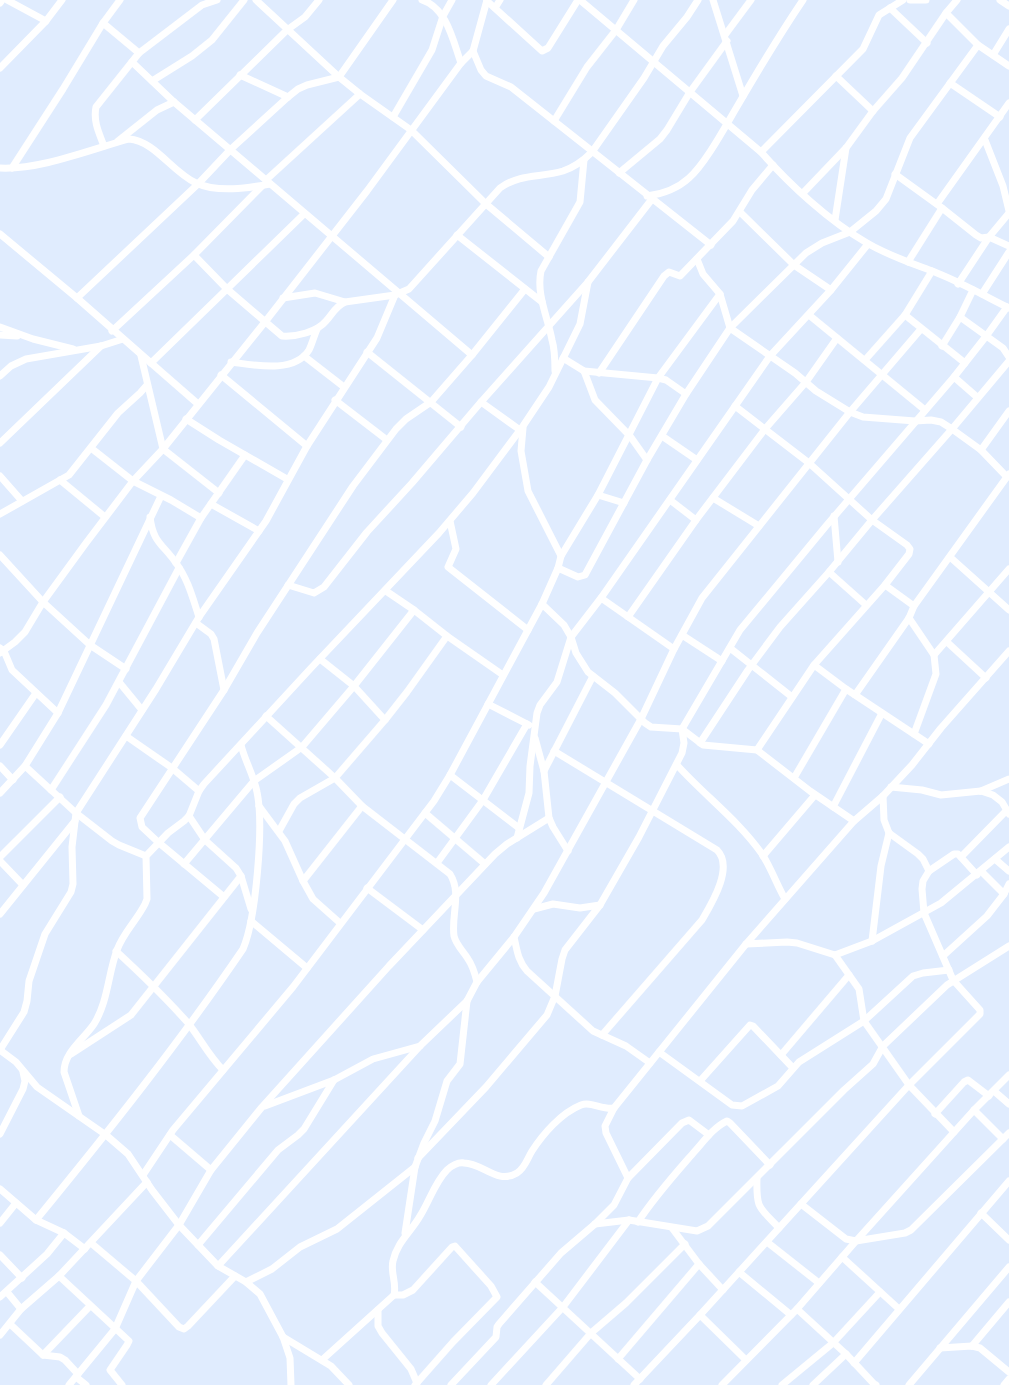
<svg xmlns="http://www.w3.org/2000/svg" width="1009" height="1385" font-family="Helvetica,sans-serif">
  <rect width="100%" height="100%" fill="#e0ecfe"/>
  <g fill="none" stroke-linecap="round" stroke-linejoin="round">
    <g stroke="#fff" stroke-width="7">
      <path d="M7 0 46 21"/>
      <path d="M256 0 339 77 360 94 411 130 486 204 549 257"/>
      <path d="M422 0C447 8 453 41 461 63"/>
      <path d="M580 0 761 152C790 185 829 221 867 243 889 256 914 264 937 273 962 283 985 296 1009 308"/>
      <path d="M713 0 743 96"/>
      <path d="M910 0H926"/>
      <path d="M957 0 946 13 978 45 1009 66"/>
      <path d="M1000 0 1009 6"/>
      <path d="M487 1 542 51 548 48 578 0"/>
      <path d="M0 3 2 0"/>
      <path d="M495 8 500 0"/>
      <path d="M890 8 927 43"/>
      <path d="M103 23 139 53"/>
      <path d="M725 35 751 0"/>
      <path d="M473 51 481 70 486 76 511 87 711 245"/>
      <path d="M993 55 1009 29"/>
      <path d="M132 62 174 102 472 355"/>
      <path d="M0 68 46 21 62 0"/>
      <path d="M240 75 288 97"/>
      <path d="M836 76 873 111"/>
      <path d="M152 81 192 56 212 40 244 0"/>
      <path d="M950 83 1000 117"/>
      <path d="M393 117 432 50 443 16 452 0"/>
      <path d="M195 120 287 30 305 17 319 0"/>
      <path d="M554 121 587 67 616 30 634 0"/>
      <path d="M985 140 1003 186 1009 211"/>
      <path d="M118 141 157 110 174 102"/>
      <path d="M104 146C99 133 93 121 96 107L139 53 202 5 217 0"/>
      <path d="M761 152 863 49 879 15 903 0"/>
      <path d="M0 168C40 170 89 150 129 139 155 141 172 172 196 183 218 193 248 188 270 184"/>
      <path d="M12 168 63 89 103 23 120 0"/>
      <path d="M619 173 660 139 667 130 690 92 727 41"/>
      <path d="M895 174 942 208 976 235 981 238 989 237 1009 246"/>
      <path d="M266 180 360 94"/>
      <path d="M803 193 846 148 873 111 902 78 946 13"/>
      <path d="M647 196C663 194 677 189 689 178 706 163 726 125 738 105 759 69 780 34 803 0"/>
      <path d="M937 204 1009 103"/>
      <path d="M740 212 794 265 831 290"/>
      <path d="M835 220 846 148"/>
      <path d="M0 234 77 298 151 363 227 289 282 336C296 337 317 332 326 321 333 313 336 306 345 302L395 295 409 289 500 188C521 173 540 178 563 171 575 167 584 160 592 152L644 78 663 46 687 17 698 0"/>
      <path d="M457 235 542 302"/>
      <path d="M194 255 227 289 304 214"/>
      <path d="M697 259 703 274 720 294 730 328 795 373 816 391 850 412 863 417 915 421 931 420 941 422 952 429 981 450 1007 477"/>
      <path d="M908 262 942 208"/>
      <path d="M958 284 989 237 1009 213"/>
      <path d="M982 294 1009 252"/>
      <path d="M77 298 198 184 231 149 288 97 298 89 307 85 339 77 393 0"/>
      <path d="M283 298 315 293 345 302"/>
      <path d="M809 315 925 410"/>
      <path d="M905 315 965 363"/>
      <path d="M960 317 1003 348 1009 357"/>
      <path d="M0 327 33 339 73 349"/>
      <path d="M112 331 194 255 262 186"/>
      <path d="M0 335 17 336"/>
      <path d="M942 346 960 317 973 290"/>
      <path d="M367 352 461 427"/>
      <path d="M141 356 163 449 219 493"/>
      <path d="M304 356 344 387"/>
      <path d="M563 358 584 371 658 378 666 380 686 394"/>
      <path d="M865 360 905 315 932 271"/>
      <path d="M231 362C254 365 294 374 309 350 312 344 314 336 317 329"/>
      <path d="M151 363 198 404"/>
      <path d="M555 371C555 361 555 350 552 340 548 318 536 294 541 271L580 202 584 160"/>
      <path d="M584 371 595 400 630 436 647 460"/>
      <path d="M599 373 664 276 669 272 680 276 733 221 752 190 773 165"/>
      <path d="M221 375 307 446"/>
      <path d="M0 376 11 366 26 359 101 346 123 339"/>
      <path d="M954 377 977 397"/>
      <path d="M335 400 387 440"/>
      <path d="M481 402 520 430"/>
      <path d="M735 406 809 463 872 520 907 545 910 549 909 554 885 585 814 665 757 750"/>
      <path d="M186 419 219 440 287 479"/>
      <path d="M523 428 521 451 528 491 561 556"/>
      <path d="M662 436 697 460"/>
      <path d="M0 443 101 346"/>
      <path d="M91 448 133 481 171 500 201 518"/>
      <path d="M981 450 1009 411"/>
      <path d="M0 476 22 501"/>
      <path d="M60 480 105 517"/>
      <path d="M598 495 624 503"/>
      <path d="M713 498 759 526"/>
      <path d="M670 500 696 520"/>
      <path d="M211 504 259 531"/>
      <path d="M0 514 69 475 118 413 140 393 147 385"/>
      <path d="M834 516 838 562"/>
      <path d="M150 517C153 543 163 544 176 563 188 579 193 599 199 617"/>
      <path d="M450 521 456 549 448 567 528 630"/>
      <path d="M0 555 43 602 90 645 126 669"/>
      <path d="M950 557 1009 610"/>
      <path d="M176 563 201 518 245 455"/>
      <path d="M558 568 578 577 585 575 647 460 686 394 730 328 806 253 822 243 850 232 876 211 886 199 910 138 978 45"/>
      <path d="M829 572 866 605"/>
      <path d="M288 585 314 593 324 587 367 532 412 483 481 402 588 282 652 199"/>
      <path d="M885 585 914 606"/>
      <path d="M386 591 414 610 447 636 503 675"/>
      <path d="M601 598 674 649"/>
      <path d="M542 604 564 625 571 637 576 653 588 672 615 693 645 723 651 727 682 729 703 745 757 750 810 791 854 821"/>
      <path d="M628 617 696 520 765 429 806 382 837 338"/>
      <path d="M909 618 934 655 936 674 914 734"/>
      <path d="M196 623 211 634 214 639 224 690"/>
      <path d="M682 635 722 661"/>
      <path d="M947 642 986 678"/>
      <path d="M0 648 4 651 12 670 58 713"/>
      <path d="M730 648 792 697"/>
      <path d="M0 653 15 642 25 632 43 602 86 543 133 481 163 449 265 322 367 191 461 63 473 51 487 0"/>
      <path d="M934 655 1009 569"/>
      <path d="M320 659 354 686 385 720"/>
      <path d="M814 665 846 689 929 744"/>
      <path d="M119 682 142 710"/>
      <path d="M855 695 909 618 914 606 1009 474"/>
      <path d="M488 704 529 725"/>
      <path d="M266 716 335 778 362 806 450 874C462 893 451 915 454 936 456 945 464 952 468 959 473 966 475 974 477 982"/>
      <path d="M126 736 172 768 199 791"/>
      <path d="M535 738 544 771 549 818 553 827 568 851"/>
      <path d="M700 743 748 670 780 627 829 572 872 520 952 429 1009 361"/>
      <path d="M0 745 36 693"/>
      <path d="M554 751 717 850C734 867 712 903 702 920L602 1035"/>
      <path d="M677 765C705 796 738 820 762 854 771 868 777 885 785 899"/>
      <path d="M0 766 13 780"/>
      <path d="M25 766 76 813 112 841 119 845 146 856"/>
      <path d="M544 771 593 676"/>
      <path d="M450 775 519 828"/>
      <path d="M794 778 846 689"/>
      <path d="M891 787 922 790 941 795 981 791 993 795 1002 802 1009 814"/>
      <path d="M51 790 106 705 179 568"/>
      <path d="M981 791 1009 779"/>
      <path d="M0 793 25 766 58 713 161 496"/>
      <path d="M883 796 884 820 889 833 918 854 923 859 929 871"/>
      <path d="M259 806 285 841 303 881 313 899 340 923"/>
      <path d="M833 807 882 713"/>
      <path d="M425 813 485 864"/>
      <path d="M189 816 205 840 236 868 241 876 251 909"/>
      <path d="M279 831 294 804 300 798 335 778 385 720 407 692 447 636"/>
      <path d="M517 838 529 793 530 766 537 713 540 705 557 682 571 637 601 598 770 356 831 290 868 244"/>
      <path d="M763 856 815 795"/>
      <path d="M0 857 60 797"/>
      <path d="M961 857 1007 810"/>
      <path d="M995 859 1009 871"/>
      <path d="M0 861 23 885"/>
      <path d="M437 863 483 800 527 724"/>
      <path d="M184 864 254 781 302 747 354 686 414 610"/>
      <path d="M981 871 1004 894"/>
      <path d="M303 881 362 806"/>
      <path d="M367 888 423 930"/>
      <path d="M224 897 158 842 142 827 140 818 224 690 257 633 353 486 396 429 406 419 431 402 472 355 525 289"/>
      <path d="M534 909 553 904 580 908 600 905"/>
      <path d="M0 914 75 821"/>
      <path d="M251 921 307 968"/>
      <path d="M514 937C517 950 518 961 527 971L593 1031 626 1046 650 1063"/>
      <path d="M872 941 881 866 889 833"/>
      <path d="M746 944 787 942 797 943 835 955 872 941 941 903 1009 847"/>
      <path d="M116 951C141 974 165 997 188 1023 200 1038 209 1056 223 1070"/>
      <path d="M835 955 859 989 864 1021 909 1085 954 1132"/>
      <path d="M943 956 987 916 1004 894 1009 884"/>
      <path d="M0 1050 24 1012 27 1001 29 981 45 934 71 892 73 884 72 847 76 813 156 689 199 617 266 521 307 446 377 338 395 295"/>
      <path d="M0 1050 16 1062 37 1087 106 1135 128 1154 152 1190 179 1225 218 1266 246 1282 260 1294 283 1337 290 1358 291 1385"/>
      <path d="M659 1052 732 1105 742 1106 778 1086 799 1062 864 1021 913 976 923 973 949 970"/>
      <path d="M71 1054 131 1015 241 876"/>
      <path d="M781 1055 849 975"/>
      <path d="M700 1081 750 1025 753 1026 793 1068"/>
      <path d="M994 1091 1009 1104"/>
      <path d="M265 1106 334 1080 373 1059 420 1046"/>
      <path d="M974 1110 1003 1139"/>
      <path d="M935 1114 964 1082 968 1080 989 1096"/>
      <path d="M79 1116 64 1072C64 1052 84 1039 94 1024 108 1002 108 974 117 950 123 933 137 920 145 904L147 899 146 856 168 833 184 821 189 816 199 791 204 784 311 668 439 533 473 493 523 426 549 387 580 324 588 282"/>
      <path d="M0 1134 23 1089 25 1081 23 1072"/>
      <path d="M170 1135 211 1170"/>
      <path d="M418 1158 486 1087 547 1015 555 996 562 959 565 950 600 905 639 837 682 753 684 743 682 729 740 630 826 526 954 377 987 335 1007 307"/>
      <path d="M143 1175 173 1130 293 987 434 801 450 775 542 604 558 568 561 556 598 495 658 378 720 294"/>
      <path d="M628 1178 606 1133 605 1126 614 1108 746 944 854 821 883 796 912 765 941 728 1009 651"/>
      <path d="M757 1178C756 1209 759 1207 779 1228"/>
      <path d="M0 1189 36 1220 64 1233 85 1249"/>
      <path d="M801 1204 846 1239 856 1241 905 1233 911 1230 1009 1133"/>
      <path d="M981 1213 1009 1240"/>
      <path d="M36 1220C108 1132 179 1043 243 949 256 919 264 825 257 792 254 776 245 761 241 745"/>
      <path d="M638 1222C655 1196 675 1174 695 1151 704 1141 714 1127 727 1121L730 1123 770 1165"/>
      <path d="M0 1223 16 1203"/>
      <path d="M595 1224 629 1220 697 1231 708 1226 844 1090 873 1064 883 1046 947 985 1009 946"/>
      <path d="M672 1228 699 1264 723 1290"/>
      <path d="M405 1233 415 1167 424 1143 435 1121 447 1081 460 1064 467 1001"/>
      <path d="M767 1242 819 1283"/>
      <path d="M91 1243 136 1281 179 1327 184 1329 188 1326 235 1276"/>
      <path d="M198 1245 278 1150 298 1135 304 1129 334 1080"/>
      <path d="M0 1255 22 1278"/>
      <path d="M842 1257 899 1309"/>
      <path d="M218 1266 421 1045 467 1001 477 982 514 937 544 893 641 719 674 649 702 598 850 412 921 329"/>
      <path d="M739 1272 791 1315"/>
      <path d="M59 1276 129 1341 127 1345 110 1370 122 1385"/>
      <path d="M246 1282 272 1269 300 1247 337 1229 415 1167"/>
      <path d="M535 1282 640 1379"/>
      <path d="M7 1292 21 1309"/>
      <path d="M394 1295H403L413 1290 452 1247 455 1246 491 1286 497 1297 453 1342 415 1385"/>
      <path d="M0 1297 47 1254 64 1233"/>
      <path d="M797 1309 846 1354 874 1384 876 1385"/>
      <path d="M378 1310V1326L382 1333 411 1369 417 1383"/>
      <path d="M700 1315 746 1360"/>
      <path d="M10 1324 43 1355 60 1357 65 1360 78 1374"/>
      <path d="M0 1335 21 1309 59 1276 147 1182"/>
      <path d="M283 1337 331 1366 349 1385"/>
      <path d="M972 1346 1009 1302"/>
      <path d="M940 1348 972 1346 980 1348 1009 1372"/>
      <path d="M43 1355 90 1306"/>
      <path d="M618 1359 699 1264"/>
      <path d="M322 1360 394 1295C397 1283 390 1272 393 1261 397 1242 411 1232 420 1216 429 1202 435 1182 447 1170 451 1166 458 1162 464 1163 483 1163 497 1185 517 1173 525 1168 527 1159 532 1151 543 1134 561 1113 581 1105 591 1101 602 1110 614 1108"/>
      <path d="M854 1363 1009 1181"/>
      <path d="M76 1377 86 1385"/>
      <path d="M69 1385 115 1329 136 1281 179 1225 211 1170 262 1107 389 966 495 854 507 844 549 818"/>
      <path d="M451 1385 496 1337 497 1327 499 1324 561 1253 595 1224 614 1205 628 1178 682 1123 689 1120 709 1135"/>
      <path d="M491 1385 563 1307 629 1220"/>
      <path d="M546 1385 591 1333 626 1303 685 1244"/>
      <path d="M634 1385 700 1315 909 1085 980 1014V1010L953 980 924 913 922 889 923 881 929 871 954 854H958L977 875"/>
      <path d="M722 1385 797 1309 856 1241 974 1110 1009 1075"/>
      <path d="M782 1385 833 1343 880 1292"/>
      <path d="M813 1385 846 1354"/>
      <path d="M909 1385 1009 1267"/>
      <path d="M1004 1385 1009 1379"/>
    </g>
  </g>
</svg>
